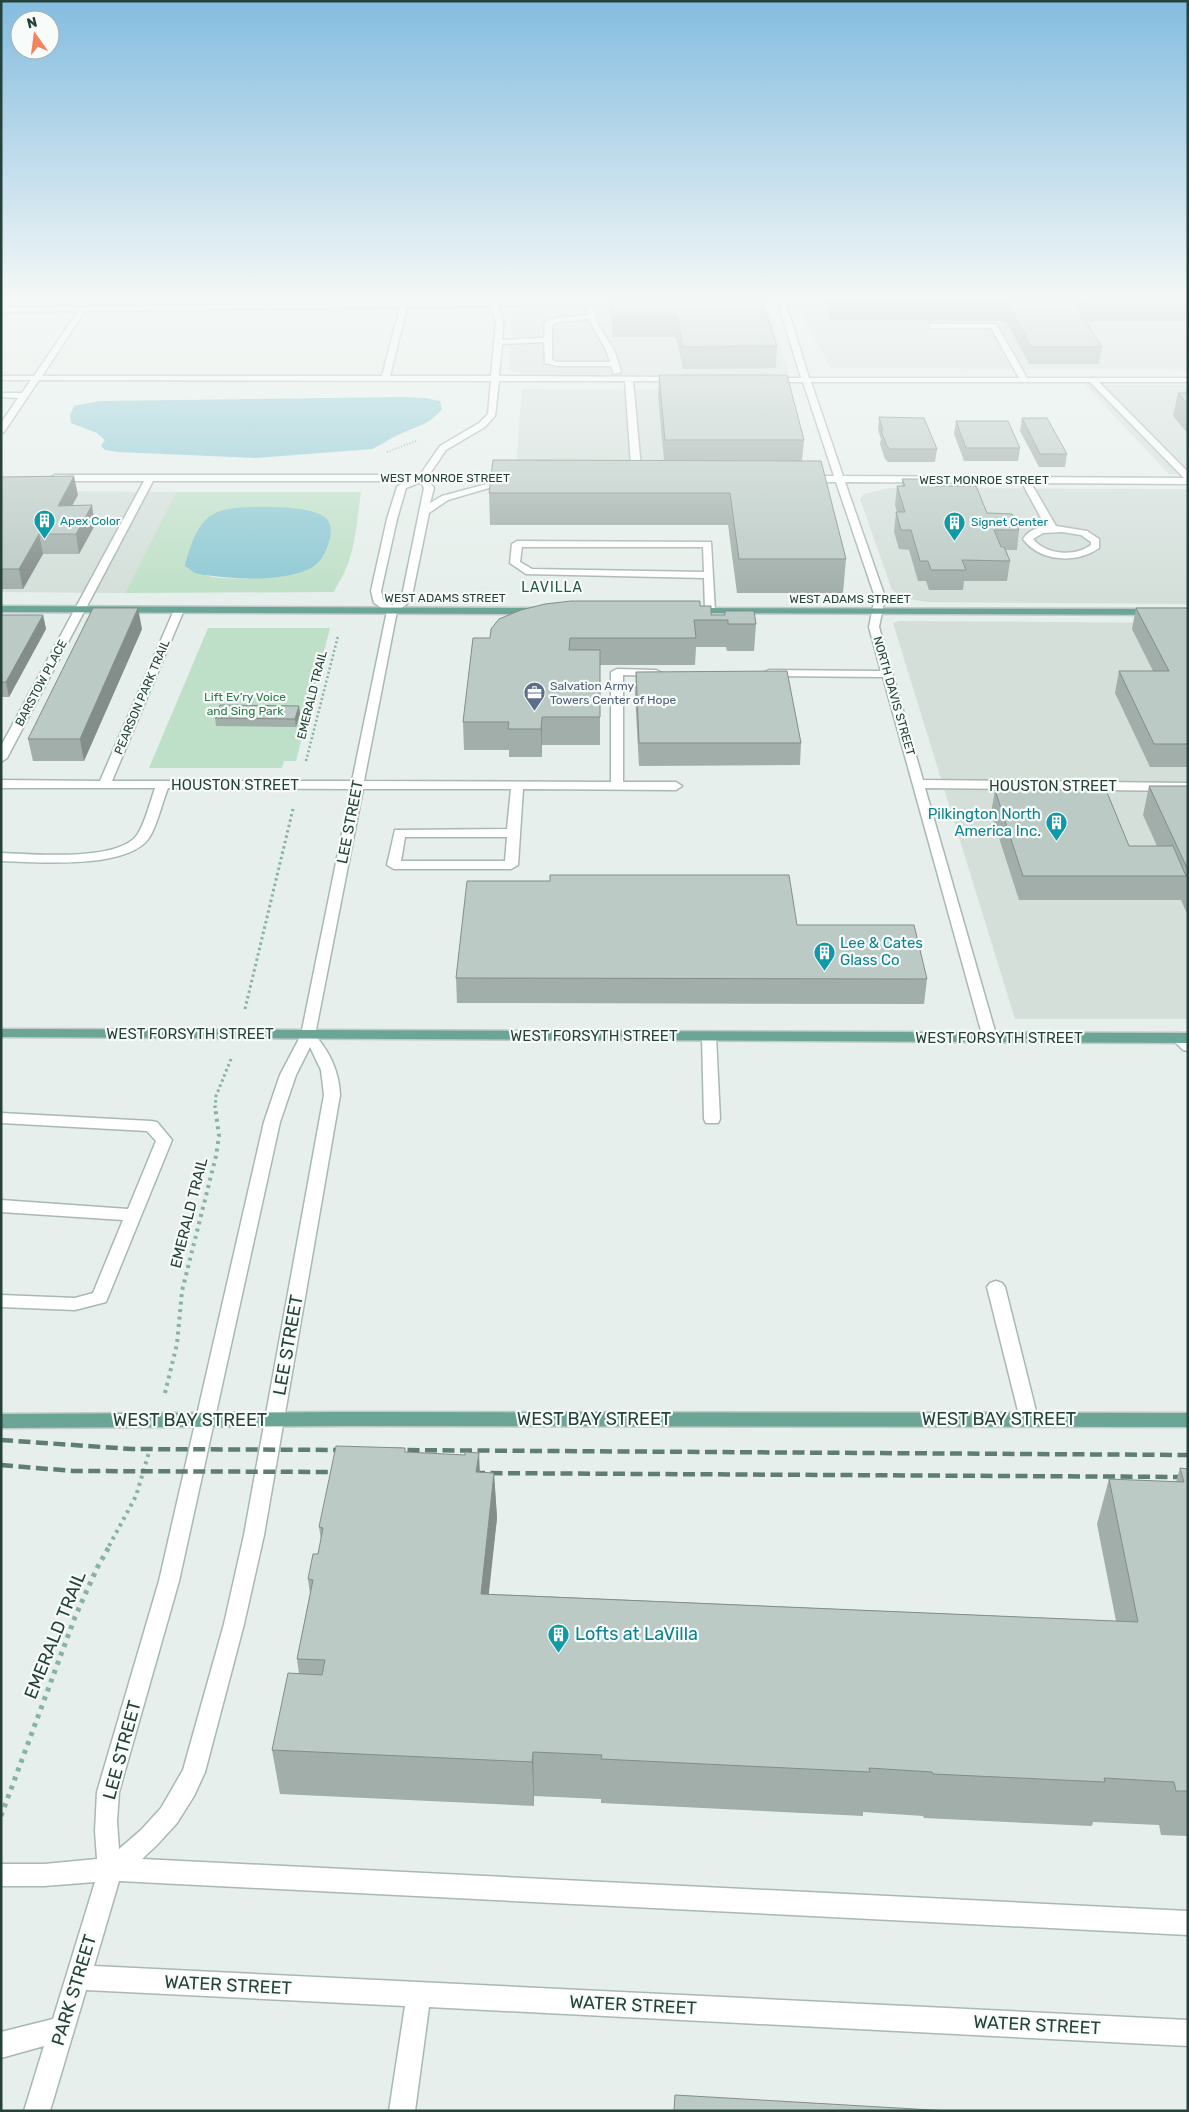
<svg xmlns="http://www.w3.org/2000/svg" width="1189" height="2112" font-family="Rubik,sans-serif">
  <rect width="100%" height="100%" fill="#e6efeb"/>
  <g fill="#d4dfda">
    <path d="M793 300H1188V370L831 368Z"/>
    <path d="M757 305 768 307 789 373 766 376 528 375 509 370 513 310 518 308Z"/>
    <path d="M1085 385H1188V474H1169Z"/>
    <path d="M522 389 784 390 804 468 516 467Z"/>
    <path d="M889 488 1188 489V604L926 602 905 598 892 590 860 499 864 494Z"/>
    <path d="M1 491 176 492 125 593 1 592Z"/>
    <path d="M899 621 1188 623V1019H1015L893 623Z"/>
  </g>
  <g fill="#bfe0c8" fill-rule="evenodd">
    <path d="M176 492H361C357 519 356 546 345 571 342 579 337 584 334 592L125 593ZM271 507 310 512 328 546C324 554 320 562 312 567 296 578 224 582 205 575 198 573 192 565 186 561L197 532 239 508Z"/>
    <path d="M208 628H330L296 761H284L282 768H149Z"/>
  </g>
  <g fill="#8ec9d4">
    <path d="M401 397 425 398 440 401 442 409C428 426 419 425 400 434 390 438 382 445 372 449L256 458 118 452 105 450 101 446 105 440 97 433 71 423 70 415 74 406 99 401Z"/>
    <path d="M253 507C270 507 315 506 327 519 333 526 331 537 328 545 325 555 318 566 307 570 277 582 236 579 204 575L195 573 185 566C186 558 190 549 193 540 206 510 222 508 253 507Z"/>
  </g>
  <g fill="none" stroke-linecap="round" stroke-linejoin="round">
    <defs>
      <g id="minor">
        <path d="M487 300 496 302 630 300 634 302 630 304 498 306C505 316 503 328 502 340L544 338 545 322 557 318 588 315 586 309 593 307 597 323 615 352 621 372 614 374 611 366H557L545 363 544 342 502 344 499 376 679 377 683 379 679 381H633L642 479 637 482 632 479 625 381H499L495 416 485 427 446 450 429 475H510L515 478 510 481H429L434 488 430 503 442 496 494 482 499 485 448 500 429 513 413 591 407 604 397 611 364 781 611 782V672L617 669 656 670 662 673 656 676 623 675V782H676L682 786 676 790 523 789 518 865 511 869H394L387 865 395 830 507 829 511 789H363L315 1035C330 1053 339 1071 340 1095L264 1535 244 1624 205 1772 194 1796 177 1823 157 1845 142 1859 1188 1911V1935L119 1881 94 1966 1188 2020V2046L429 2007 415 2111H389L405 2006 86 1990 50 2111H24L44 2046 1 2058V2032L53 2019 95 1882 44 1886H1V1864H44L97 1859 95 1831 97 1792 159 1581 264 1122 280 1075 301 1035 351 789 168 788C162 803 157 826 149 838 127 870 36 862 1 861V853C31 854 118 862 137 835 144 826 151 800 155 788H1V780L100 781 174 610 179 607 184 610 112 781H352L387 611 374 603 371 591 387 519 397 487 405 481H153L7 758 1 762V746L144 481H55L50 478 55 475H420L440 446 479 423 488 414 491 381 39 380 4 432 1 433V423L18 398 1 397V393H22L31 380H1V376H34L78 311 1 312V308L488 302ZM491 306 496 322 491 376H390L407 307ZM400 307 382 376H42L85 311ZM589 319 607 352 610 362H558L552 360V325L558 322ZM421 482 424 488 403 591 399 600 392 605 383 600 381 591 397 519 406 488ZM405 837H507L505 861H401ZM310 1047 321 1070 324 1095 244 1535 224 1624 183 1770 161 1808 141 1830 119 1849 117 1821 119 1792 179 1581 280 1122 296 1075Z"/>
        <path d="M739 300H785L809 378H1019L991 328H930V324H996L1027 378H1188V382H1099L1188 472V484L1031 483 1056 526 1087 531 1099 539V548C1077 564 1040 562 1023 539 1028 531 1037 527 1046 527L1022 483 845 482 885 597 879 627 923 780 1188 783V791L925 788 997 1038 995 1041H985L983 1038 883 677 769 676 763 673 769 670 881 671 869 627 875 597 836 482H805L800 479 805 476H834L803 382H769L765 380 769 378H801L778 302H743ZM811 382H1090L1184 478 843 476ZM1062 532 1081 535 1091 542V545C1075 557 1046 555 1033 539L1043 533Z"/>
        <path d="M517 541 711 542 715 611 710 614 705 611 704 578 526 574 510 563 512 544ZM522 547H703L704 572 532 569 520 562Z"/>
        <path d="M709 1032 714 1033 716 1036 720 1119 718 1123H706L704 1119 702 1036 704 1033Z"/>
        <path d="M1178 1033 1188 1039V1051L1183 1050 1171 1038 1173 1035Z"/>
        <path d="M1 1113 151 1121 157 1122 172 1140 106 1302 75 1310 1 1307V1295L75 1298 93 1293 123 1220 1 1212V1200L128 1209 156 1141 147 1131 1 1123Z"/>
        <path d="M996 1281 1002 1283 1005 1287 1038 1419 1036 1424 1029 1426 1022 1424 1020 1419 987 1287 990 1283Z"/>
      </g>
      <g id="major">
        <path d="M1 606 539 608 544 611 539 614 1 612Z"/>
        <path d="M692 608 1188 609V615L688 613 687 611Z"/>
        <path d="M1 1029 1188 1033V1043L1 1037Z"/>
        <path d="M347 1412 1188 1413V1427L347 1426 1 1428V1414Z"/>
      </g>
    </defs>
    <use href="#minor" stroke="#a8b8b2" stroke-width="3"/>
    <use href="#major" stroke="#c2cac8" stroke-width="3"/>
    <g stroke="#86b3a5" stroke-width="2" stroke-dasharray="1 2" stroke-linecap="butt">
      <path d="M1 342 2 333"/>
      <path d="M387 452 416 441"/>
    </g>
    <path stroke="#86b3a5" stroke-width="2.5" stroke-dasharray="2 2.5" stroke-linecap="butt" d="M306 761 338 636"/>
    <g stroke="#86b3a5" stroke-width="3" stroke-dasharray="2.5 3" stroke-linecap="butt">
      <path d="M245 1009 293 809"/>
      <path d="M215 1108 216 1096 231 1059"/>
    </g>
    <g stroke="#86b3a5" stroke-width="4" stroke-dasharray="3 4.5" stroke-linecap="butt">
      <path d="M165 1393 177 1344 182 1291 216 1156 219 1136 215 1106"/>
      <path d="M109 1546 136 1496 150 1449"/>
    </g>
    <path stroke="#86b3a5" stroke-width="5" stroke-dasharray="4 5.5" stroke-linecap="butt" d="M1 1816 75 1617 97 1568 110 1545"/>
    <use href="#minor" fill="#fff" fill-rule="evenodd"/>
    <use href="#major" fill="#6aa596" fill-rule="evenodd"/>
    <g stroke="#5f7d75" stroke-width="4.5" stroke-dasharray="12 5.5" stroke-linecap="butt">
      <path d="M1 1440 131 1449 348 1450"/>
      <path d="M390 1450 1188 1455"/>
      <path d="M1 1465 73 1471 343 1472"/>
      <path d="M473 1473 1188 1477"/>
    </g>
  </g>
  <g fill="#a1aea9">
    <path d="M610 300H762L777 346 776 368 683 369 676 337H613L610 310Z"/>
    <path d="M824 300H1188V321H1085L1102 347 1099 364H1029L1006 321 830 320Z"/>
    <path d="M659 375 804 440 802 461 846 559 843 593H737L728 525H490L489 493 664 460 658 397Z"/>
    <path d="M1178 393H1188V434L1173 416Z"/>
    <path d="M879 417 937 449 935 462H888L885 459 880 444 881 439 878 430Z"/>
    <path d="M1022 418 1067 454 1065 467H1039L1020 431Z"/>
    <path d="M956 421 1020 448 1018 461H964L954 434Z"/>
    <path d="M1 477 78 495 72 506 95 525 79 554H43L23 589H1Z"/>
    <path d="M902 479 935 486 1019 530 1017 550H1006L1010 561 1007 581H964L963 590H929L926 581H918L909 550 899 549 894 532 896 512H897L895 505 897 486H902Z"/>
    <path d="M700 606 711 615H724L725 611 756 624 754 651H727L726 647H696L695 665H600V745H542V757H509V750H464L463 722 490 638Z"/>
    <path d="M1136 608H1188V767H1150L1115 693 1119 671H1153L1132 629Z"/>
    <path d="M1 615H43L46 629 9 697H1Z"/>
    <path d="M142 629 84 761H33L28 739Z"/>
    <path d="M636 672 801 743 800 765 639 766 635 694Z"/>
    <path d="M300 713 296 727 216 726 215 718Z"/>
    <path d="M1149 786H1188V916L1181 900H1019L991 813 995 790 1129 846H1157L1143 815Z"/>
    <path d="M797 925 927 979 924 1004 457 1003 456 978Z"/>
    <path d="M405 1452 480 1473H494L497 1518 488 1594 1116 1621 1097 1524 1109 1479 1176 1482 1180 1468 1188 1469V1836L1161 1835 1159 1825 1093 1822 1092 1826 924 1818 923 1816 863 1812V1816L601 1803V1799L534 1796V1806L280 1794 272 1750 299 1674 297 1659 310 1594 308 1579 318 1554 321 1540 319 1527Z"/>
  </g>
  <g fill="#838d89">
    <path d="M74 476 78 495 61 525 58 506Z"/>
    <path d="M92 505 95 525 79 554 76 534Z"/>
    <path d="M39 534 43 554 23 589 19 569Z"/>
    <path d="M138 608 142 629 84 761 80 739Z"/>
    <path d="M43 615 46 629 9 697 6 682Z"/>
    <path d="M299 706 300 713 296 727 295 719Z"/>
    <path d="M542 717V757L541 729Z"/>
    <path d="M479 1453 481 1498 476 1472Z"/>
    <path d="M494 1473 497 1518 484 1639 481 1594Z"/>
    <path d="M533 1752 534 1796V1806L532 1762Z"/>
  </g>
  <g fill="#bbcac4" stroke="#838d89">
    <path d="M611 300H762L777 346 683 347 677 316H613Z"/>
    <path d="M830 300H1188V305L1074 304 1102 347H1031L1008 304H831Z"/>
    <path d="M659 375H787L804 440H665Z"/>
    <path d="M1178 393H1188V405Z"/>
    <path d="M879 417 924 418 937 449H890L887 446 881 431H883Z"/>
    <path d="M1022 418H1047L1067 454H1040Z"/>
    <path d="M956 421H1008L1020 448H966Z"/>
    <path d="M493 460 821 461 846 559H739L730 493H489Z"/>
    <path d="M74 476 58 506 92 505 76 534H39L19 569H1V477Z"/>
    <path d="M902 479H932L935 486H976L987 513 1012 514 1019 530H994L1001 547H1004L1010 561 962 560 966 570H931L928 561H920L911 530H901L896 512H905L897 486H905Z"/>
    <path d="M571 601H700V606H711V615H725V611H754L756 624H728V620H694L696 638H570L569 650H600V717H542L541 729H508L509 722H463L473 638H490L491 629 499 619 521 610 545 604Z"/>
    <path d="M93 608H138L80 739H28Z"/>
    <path d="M1136 608H1188V744H1154L1119 671H1169Z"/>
    <path d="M1 615H43L6 682H1Z"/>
    <path d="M787 671 801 743H639L636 672Z"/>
    <path d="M220 705 299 706 295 719 215 718Z"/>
    <path d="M1149 786H1188V870Z"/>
    <path d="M995 790H1106L1129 846H1173L1186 876H1023Z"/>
    <path d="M550 875H789L797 925H914L927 979 456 978 467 881H550Z"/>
    <path d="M336 1446 405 1448V1452L465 1455V1452L479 1453 476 1472 494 1473 481 1594 1138 1622 1109 1479 1184 1482 1180 1468 1188 1469V1791H1176L1174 1782 1104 1778 1105 1782 933 1774 932 1772 869 1768 870 1772 601 1759 602 1755 533 1752 532 1762 272 1750 288 1673 322 1675 325 1660 297 1659 313 1580 308 1579 313 1554H318L323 1528 319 1527Z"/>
    <path d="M675 2095 949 2111H674Z"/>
  </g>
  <linearGradient id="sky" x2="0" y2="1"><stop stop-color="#84bce0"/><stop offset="0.5" stop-color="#f4f8f6"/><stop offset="1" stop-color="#f4f8f6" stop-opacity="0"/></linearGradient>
  <rect width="1189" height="596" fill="url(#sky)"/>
  <defs>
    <symbol id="building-pin" viewBox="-11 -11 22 30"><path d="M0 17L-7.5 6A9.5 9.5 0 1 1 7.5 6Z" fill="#0f9aa8" stroke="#f7fbf9"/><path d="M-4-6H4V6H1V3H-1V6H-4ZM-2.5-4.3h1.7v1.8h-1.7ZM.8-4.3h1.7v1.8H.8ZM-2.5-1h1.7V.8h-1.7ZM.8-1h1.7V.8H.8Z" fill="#fff"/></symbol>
    <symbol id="office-pin" viewBox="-11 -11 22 30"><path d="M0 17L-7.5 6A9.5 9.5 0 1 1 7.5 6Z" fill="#5c6f8a" stroke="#f7fbf9"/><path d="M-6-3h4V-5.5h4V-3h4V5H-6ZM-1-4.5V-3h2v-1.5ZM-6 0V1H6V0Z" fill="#fff"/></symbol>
  </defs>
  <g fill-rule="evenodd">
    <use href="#building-pin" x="32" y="508" width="25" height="34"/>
    <use href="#building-pin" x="942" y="510" width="25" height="34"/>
    <use href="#office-pin" x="522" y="680" width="25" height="34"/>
    <use href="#building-pin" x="1044" y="810" width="25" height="34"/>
    <use href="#building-pin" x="812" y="940" width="25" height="34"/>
    <use href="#building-pin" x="546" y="1622" width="25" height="34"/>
  </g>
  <g text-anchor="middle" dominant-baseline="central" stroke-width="4.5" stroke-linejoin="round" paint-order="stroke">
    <g font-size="12" fill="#24423a" stroke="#f7fbf9">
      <text x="445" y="478">WEST MONROE STREET</text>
      <text x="984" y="480">WEST MONROE STREET</text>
      <text x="445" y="598">WEST ADAMS STREET</text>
      <text x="850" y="599">WEST ADAMS STREET</text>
      <text transform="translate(41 683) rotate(-62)">BARSTOW PLACE</text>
      <text transform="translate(312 695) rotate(-76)">EMERALD TRAIL</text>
      <text transform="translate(894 696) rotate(74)">NORTH DAVIS STREET</text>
      <text transform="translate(142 697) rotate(-67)">PEARSON PARK TRAIL</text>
    </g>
    <g font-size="12" fill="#0d838f" stroke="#f7fbf9" text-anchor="start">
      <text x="60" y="521">Apex Color</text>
      <text x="971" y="522">Signet Center</text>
    </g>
    <g font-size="12" fill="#4e5e75" stroke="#f7fbf9" text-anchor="start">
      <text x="550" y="686">Salvation Army<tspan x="550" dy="14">Towers Center of Hope</tspan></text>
    </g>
    <g font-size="12" fill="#2d7a4b" stroke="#f7fbf9">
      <text x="245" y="697">Lift Ev’ry Voice<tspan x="245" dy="14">and Sing Park</tspan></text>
    </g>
    <g font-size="14" letter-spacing="1" fill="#1f5548" stroke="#f7fbf9">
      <text x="552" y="587">LAVILLA</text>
    </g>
    <g font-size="15" fill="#24423a" stroke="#f7fbf9">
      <text x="235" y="785">HOUSTON STREET</text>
      <text x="1053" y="786">HOUSTON STREET</text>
      <text transform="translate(350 822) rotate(-79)">LEE STREET</text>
      <text x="190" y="1034">WEST FORSYTH STREET</text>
      <text x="594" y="1036">WEST FORSYTH STREET</text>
      <text x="999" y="1038">WEST FORSYTH STREET</text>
      <text transform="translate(189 1213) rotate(-76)">EMERALD TRAIL</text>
    </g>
    <g font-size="15" fill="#0d838f" stroke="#f7fbf9" text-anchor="end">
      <text x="1041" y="814">Pilkington North<tspan x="1041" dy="17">America Inc.</tspan></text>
      <text x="840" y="943" text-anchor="start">Lee &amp; Cates<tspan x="840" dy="17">Glass Co</tspan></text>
    </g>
    <g font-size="18" fill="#24423a" stroke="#f7fbf9">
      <text transform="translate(288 1345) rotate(-80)">LEE STREET</text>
      <text x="594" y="1419">WEST BAY STREET</text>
      <text x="999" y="1419">WEST BAY STREET</text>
      <text x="190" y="1420">WEST BAY STREET</text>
      <text transform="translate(55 1635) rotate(-68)">EMERALD TRAIL</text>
      <text transform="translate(122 1750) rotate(-75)">LEE STREET</text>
      <text transform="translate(228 1985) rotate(3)">WATER STREET</text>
      <text transform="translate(74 1990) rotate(-73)">PARK STREET</text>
      <text transform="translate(633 2005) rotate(3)">WATER STREET</text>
      <text transform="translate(1037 2025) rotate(3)">WATER STREET</text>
    </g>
    <g font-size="18" fill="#0d838f" stroke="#f7fbf9" text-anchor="start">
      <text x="575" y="1634">Lofts at LaVilla</text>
    </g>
  </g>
  <rect width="1189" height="2112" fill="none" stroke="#24423a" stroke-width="5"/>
  <g transform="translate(35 35) rotate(346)"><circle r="24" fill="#f7fbf9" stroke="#a3b1ad"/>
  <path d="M0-4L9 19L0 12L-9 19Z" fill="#f4845f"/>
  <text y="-8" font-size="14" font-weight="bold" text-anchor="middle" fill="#24423a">N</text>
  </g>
</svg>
